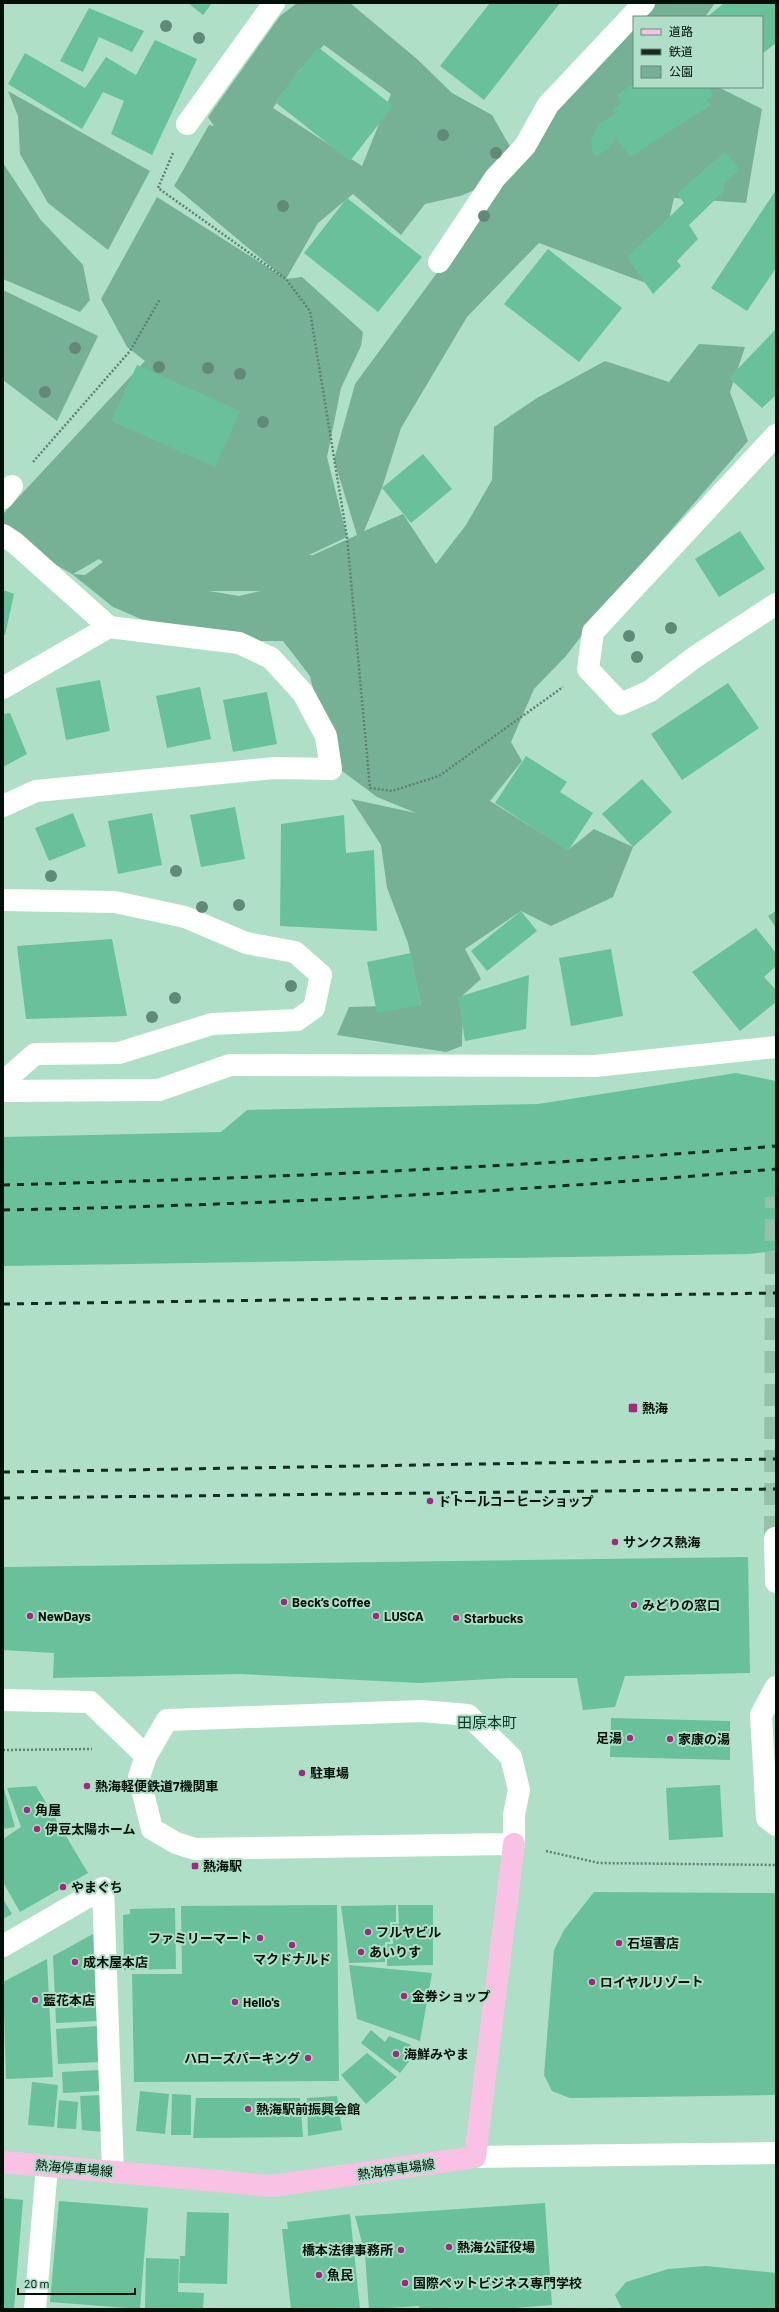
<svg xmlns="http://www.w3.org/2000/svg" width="779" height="2312" font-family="Barlow,'Noto Sans JP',sans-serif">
  <rect width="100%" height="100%" fill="#afdfc7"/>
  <g fill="#76b195" fill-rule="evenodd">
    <path d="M297 3H350L417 59 452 93 492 115 512 150 492 183 460 196 425 204 401 235 353 194 318 223 286 279 302 277 363 332 361 346 341 388 327 457 347 537 309 555H313L357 535 334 460 355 384 611 37 643 3H715L705 17H634V87H718L762 109 746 203 674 198 654 286 539 243 467 317 401 428 382 488 364 531 403 514 436 564 466 525 492 480 494 427 537 398 605 361 669 382 699 344 745 347 730 392 748 441 599 613 566 656 534 689 511 742 522 761 490 801 568 850 594 829 633 847 613 897 551 926 521 911 465 949 481 979 463 995 462 1046 446 1052 337 1035 349 1007 421 1005 408 943 387 888 381 845 351 799 416 813 377 797 330 762 310 676 283 641H261L141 619 113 607 72 574 3 534V514L145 361 127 347 101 299 157 197 283 277 174 186 209 125 214 126 208 117 280 16ZM324 45 391 94 362 166 273 108 299 71ZM99 559 103 562 85 575 73 574ZM209 591H260L239 596Z"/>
    <path d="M8 91 150 171 108 250 48 203 20 154 18 116Z"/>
    <path d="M3 163 40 219 83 265 90 300 80 312 3 279Z"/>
    <path d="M3 290 98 336 57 421 3 380Z"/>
  </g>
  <g fill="#69c199">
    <path d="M188 3H212L203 15Z"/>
    <path d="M490 3H560L484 100 440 66Z"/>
    <path d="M724 3H776V43L762 54V17H707Z"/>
    <path d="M89 8 144 31 132 52 99 37 83 72 60 61Z"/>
    <path d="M155 40 197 59 152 155 111 134 124 101 103 92 82 129 8 84 25 53 85 88 106 57 136 75Z"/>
    <path d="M318 47 393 106 350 161 275 102Z"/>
    <path d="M634 83V87H708L714 96 706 100 711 105 630 157 616 138 609 148 597 156 592 152 591 140 599 124 615 114 612 110 621 103 617 95Z"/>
    <path d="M724 152 740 169 723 185 725 190 689 225 698 239 677 261 681 266 653 294 627 257 684 203 677 194Z"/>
    <path d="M776 190V268L747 311 711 288Z"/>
    <path d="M347 198 422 257 378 312 304 253Z"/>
    <path d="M548 249 622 308 579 362 504 304Z"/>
    <path d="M776 329V395L762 408 729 378Z"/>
    <path d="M137 365 240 411 215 467 111 421Z"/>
    <path d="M423 454 452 489 411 523 382 488Z"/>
    <path d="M740 531 765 569 719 597 695 559Z"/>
    <path d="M3 590 14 594 5 635H3Z"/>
    <path d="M100 680 110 731 66 740 56 688Z"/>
    <path d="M728 683 759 728 682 780 651 734Z"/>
    <path d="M200 687 211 739 167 748 156 696Z"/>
    <path d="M267 692 277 744 233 752 223 700Z"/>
    <path d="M10 713 27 754 3 767V714Z"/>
    <path d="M526 756 567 782 560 792 593 813 568 851 495 803Z"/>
    <path d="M642 779 672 812 633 847 602 814Z"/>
    <path d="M235 807 245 859 201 867 190 815Z"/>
    <path d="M73 813 86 846 49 861 35 828Z"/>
    <path d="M152 813 162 865 118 874 108 821Z"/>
    <path d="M344 815 346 853 374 850 377 931 280 926 281 824Z"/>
    <path d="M521 911 537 931 487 971 471 951Z"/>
    <path d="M776 911V928L768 916Z"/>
    <path d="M756 928 776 953V966L764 977 776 990V1002L740 1031 692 972Z"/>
    <path d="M112 939 127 1016 26 1019 17 946Z"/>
    <path d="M611 949 623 1016 571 1026 559 958Z"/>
    <path d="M411 953 421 1005 377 1013 367 962Z"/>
    <path d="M529 975 526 1029 465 1041 458 997Z"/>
    <path d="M736 1073 776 1081V1251L749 1254 3 1266V1137L221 1132 247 1110 538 1104Z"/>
    <path d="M748 1557 750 1673 625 1676 615 1707 583 1710 577 1678H509L419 1683 240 1674 53 1678 54 1653 3 1650V1567Z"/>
    <path d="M611 1718 730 1721V1760L610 1757Z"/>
    <path d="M3 1785 15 1827 3 1829Z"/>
    <path d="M720 1785 723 1837 669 1840 666 1788Z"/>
    <path d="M36 1786 88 1873 20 1912 3 1882V1839L21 1827 7 1788Z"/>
    <path d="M594 1892 776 1893V2095L570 2098 552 2091 544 2075 554 1950 564 1930Z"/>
    <path d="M3 1899 12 1914 3 1919Z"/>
    <path d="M337 1905 339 2081 134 2082 132 1974H182L181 1906Z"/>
    <path d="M396 1905V1922H390V1942H385V1962L349 1963 341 1906Z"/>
    <path d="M398 1905H433V1965L387 1966V1944H393L392 1924H399Z"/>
    <path d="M175 1908 176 1969 124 1970 123 1915 130 1914V1909Z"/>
    <path d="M93 1934 97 2021 56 2023 53 1956Z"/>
    <path d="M47 1959 53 2077 6 2079 3 1982Z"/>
    <path d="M349 1965 432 1973 420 2041 357 2019Z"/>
    <path d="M98 2026 99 2062 58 2064 56 2029Z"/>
    <path d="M371 2030 385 2042 389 2036 409 2044 417 2051 400 2073 361 2043Z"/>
    <path d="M367 2053 397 2077 366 2104 341 2075Z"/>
    <path d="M99 2070 100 2091 63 2093 62 2072Z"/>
    <path d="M32 2082 58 2085 54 2127 28 2125Z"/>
    <path d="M140 2091 169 2094 165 2134 136 2131Z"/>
    <path d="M172 2094 191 2095V2135H171Z"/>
    <path d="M101 2095 103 2132 82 2130 80 2096Z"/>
    <path d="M337 2096 342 2130 308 2136 307 2098Z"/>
    <path d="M196 2098H300L303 2137 193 2138Z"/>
    <path d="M59 2100 78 2102 76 2129 57 2128Z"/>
    <path d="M3 2198 23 2200 14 2309H3Z"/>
    <path d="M59 2201 148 2208 140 2309 50 2302Z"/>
    <path d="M545 2203 552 2305 502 2309H419V2306L369 2309 365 2254 355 2216Z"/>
    <path d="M187 2212 229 2213 227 2284 179 2283 180 2256H185Z"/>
    <path d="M350 2214 360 2309H291L282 2229H288L287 2222Z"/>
    <path d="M146 2258 179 2259 178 2292 204 2293 203 2309H145Z"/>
    <path d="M706 2266 776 2273V2309H622L615 2295 626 2282 668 2269Z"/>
  </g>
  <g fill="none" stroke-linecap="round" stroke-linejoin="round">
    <path stroke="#95c0aa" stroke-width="22" stroke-dasharray="22 11" stroke-linecap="butt" d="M775 1538 776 1197"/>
    <g stroke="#608170" stroke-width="2.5" stroke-dasharray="2 2" stroke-linecap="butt">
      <path d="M173 153 158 188 286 279 310 311 347 537 370 788 392 791 439 776 563 687"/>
      <path d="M33 462 130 351 160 299"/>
      <path d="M3 1750 92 1749"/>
      <path d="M546 1851 599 1863 776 1865"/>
    </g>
    <g stroke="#fff" stroke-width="22">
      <path d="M187 124 274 3"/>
      <path d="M439 262 495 178 525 146 548 105 644 3"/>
      <path d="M776 435 593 632 588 669 621 704 650 691 695 657 776 604"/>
      <path d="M3 498 12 486"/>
      <path d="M3 535 15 543 109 627 239 643 271 658 303 693 326 736 331 769 274 768 36 791 3 806"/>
      <path d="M3 688 109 627"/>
      <path d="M3 900 115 902 185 917 246 943 295 952 321 975 314 1008 297 1020 212 1024 119 1053 35 1054 3 1082"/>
      <path d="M3 1091 159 1090 230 1065 595 1066 776 1047"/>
      <path d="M775 1538 776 1582"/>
      <path d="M776 1687 761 1715 767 1818 776 1825"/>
      <path d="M3 1700 90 1702 146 1756"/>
      <path d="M421 1711 468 1715 511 1757 519 1790 514 1815V1844L195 1849 176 1843 152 1829 139 1777 146 1756 167 1720Z"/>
      <path d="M3 1946 103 1888 113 2172"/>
      <path d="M475 2157 776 2153"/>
      <path d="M35 2309 47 2166"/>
    </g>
    <path stroke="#f9c2e4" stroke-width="22" d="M3 2162 272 2186 475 2157 514 1844"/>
    <g stroke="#172a21" stroke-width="3" stroke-dasharray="7 7" stroke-linecap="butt">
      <path d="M3 1185C261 1178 519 1168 776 1146"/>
      <path d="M3 1210C261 1205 519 1192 776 1169"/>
      <path d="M3 1304 776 1293"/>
      <path d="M3 1472 776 1459"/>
      <path d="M3 1498 776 1489"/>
    </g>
  </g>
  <g fill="#608a76">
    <circle cx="166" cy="26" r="6"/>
    <circle cx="199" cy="38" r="6"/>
    <circle cx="443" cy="135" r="6"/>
    <circle cx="496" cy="153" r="6"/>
    <circle cx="283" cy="206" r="6"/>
    <circle cx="484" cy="216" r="6"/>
    <circle cx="75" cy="348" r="6"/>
    <circle cx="159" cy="367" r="6"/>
    <circle cx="208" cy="368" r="6"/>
    <circle cx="240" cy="374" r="6"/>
    <circle cx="45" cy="392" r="6"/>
    <circle cx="263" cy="422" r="6"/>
    <circle cx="671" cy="628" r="6"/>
    <circle cx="629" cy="636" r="6"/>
    <circle cx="637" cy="657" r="6"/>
    <circle cx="176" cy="871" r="6"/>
    <circle cx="51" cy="876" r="6"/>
    <circle cx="239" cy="905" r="6"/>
    <circle cx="202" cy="907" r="6"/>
    <circle cx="291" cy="986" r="6"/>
    <circle cx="175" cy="998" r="6"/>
    <circle cx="152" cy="1017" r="6"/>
  </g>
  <g fill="#a3297e" stroke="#afdfc7" stroke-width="1.5">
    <rect x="628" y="1403" width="10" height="10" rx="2"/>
    <circle cx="430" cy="1501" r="4"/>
    <circle cx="615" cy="1542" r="4"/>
    <circle cx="284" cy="1602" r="4"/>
    <circle cx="634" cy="1605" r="4"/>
    <circle cx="30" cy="1616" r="4"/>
    <circle cx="376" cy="1616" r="4"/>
    <circle cx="456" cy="1618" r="4"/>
    <circle cx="630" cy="1738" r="4"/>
    <circle cx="670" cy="1739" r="4"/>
    <circle cx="302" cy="1773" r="4"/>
    <circle cx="87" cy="1786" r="4"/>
    <circle cx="27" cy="1810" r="4"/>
    <circle cx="37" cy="1829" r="4"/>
    <rect x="191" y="1862" width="8" height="8" rx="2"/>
    <circle cx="63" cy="1887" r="4"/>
    <circle cx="368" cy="1932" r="4"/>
    <circle cx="260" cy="1938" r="4"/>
    <circle cx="619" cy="1943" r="4"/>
    <circle cx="292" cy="1945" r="4"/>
    <circle cx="361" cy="1952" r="4"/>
    <circle cx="75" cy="1962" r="4"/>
    <circle cx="592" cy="1982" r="4"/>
    <circle cx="404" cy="1996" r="4"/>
    <circle cx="35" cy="2000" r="4"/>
    <circle cx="235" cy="2002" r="4"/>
    <circle cx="396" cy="2054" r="4"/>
    <circle cx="308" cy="2058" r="4"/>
    <circle cx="248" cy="2109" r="4"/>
    <circle cx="449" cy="2247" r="4"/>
    <circle cx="401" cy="2250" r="4"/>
    <circle cx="319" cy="2275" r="4"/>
    <circle cx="405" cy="2283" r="4"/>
  </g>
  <g text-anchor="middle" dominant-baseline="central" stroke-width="4" stroke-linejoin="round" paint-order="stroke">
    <g font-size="13" font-weight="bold" fill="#011009" stroke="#afdfc7" text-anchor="start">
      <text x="642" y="1408">熱海</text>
      <text x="438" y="1501">ドトールコーヒーショップ</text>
      <text x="623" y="1542">サンクス熱海</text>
      <text x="292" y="1602">Beck’s Coffee</text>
      <text x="642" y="1605">みどりの窓口</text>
      <text x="38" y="1616">NewDays</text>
      <text x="384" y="1616">LUSCA</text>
      <text x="464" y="1618">Starbucks</text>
      <text x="622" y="1738" text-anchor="end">足湯</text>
      <text x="678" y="1739">家康の湯</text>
      <text x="310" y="1773">駐車場</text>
      <text x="95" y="1786">熱海軽便鉄道7機関車</text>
      <text x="35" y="1810">角屋</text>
      <text x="45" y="1829">伊豆太陽ホーム</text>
      <text x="203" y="1866">熱海駅</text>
      <text x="71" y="1887">やまぐち</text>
      <text x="376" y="1932">フルヤビル</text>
      <text x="252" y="1938" text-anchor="end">ファミリーマート</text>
      <text x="627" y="1943">石垣書店</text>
      <text x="369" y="1952">あいりす</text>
      <text x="292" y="1959" text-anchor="middle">マクドナルド</text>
      <text x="83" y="1962">成木屋本店</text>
      <text x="600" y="1982">ロイヤルリゾート</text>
      <text x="412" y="1996">金券ショップ</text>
      <text x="43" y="2000">藍花本店</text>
      <text x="243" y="2002">Hello's</text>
      <text x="404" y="2054">海鮮みやま</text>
      <text x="300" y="2058" text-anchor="end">ハローズパーキング</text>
      <text x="256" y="2109">熱海駅前振興会館</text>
      <text x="457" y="2247">熱海公証役場</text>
      <text x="393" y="2250" text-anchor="end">橋本法律事務所</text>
      <text x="327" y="2275">魚民</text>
      <text x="413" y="2283">国際ペットビジネス専門学校</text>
    </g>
    <g font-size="13" fill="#011009" stroke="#afdfc7">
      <text transform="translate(74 2168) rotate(5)">熱海停車場線</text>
      <text transform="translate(396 2169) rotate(-8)">熱海停車場線</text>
    </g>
    <g font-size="15" fill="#0a3a27" stroke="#afdfc7">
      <text x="487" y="1722">田原本町</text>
    </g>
  </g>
  <rect width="779" height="2312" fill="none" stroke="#011009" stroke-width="8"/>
  <rect x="633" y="16" width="130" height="72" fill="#afdfc7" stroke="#698c7b"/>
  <rect x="641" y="29" width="20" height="6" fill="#f9c2e4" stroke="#698c7b"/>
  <text x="669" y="36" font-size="12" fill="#011009">道路</text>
  <rect x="641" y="49" width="20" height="6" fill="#172a21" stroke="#698c7b"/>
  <text x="669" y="56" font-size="12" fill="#011009">鉄道</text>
  <rect x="641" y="66" width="20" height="12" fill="#76b195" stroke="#698c7b"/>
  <text x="669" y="76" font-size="12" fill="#011009">公園</text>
  <path d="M18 2288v6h117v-6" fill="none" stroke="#011009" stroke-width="2"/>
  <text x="24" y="2288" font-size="12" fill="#011009" stroke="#afdfc7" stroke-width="3" paint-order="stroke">20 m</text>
</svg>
